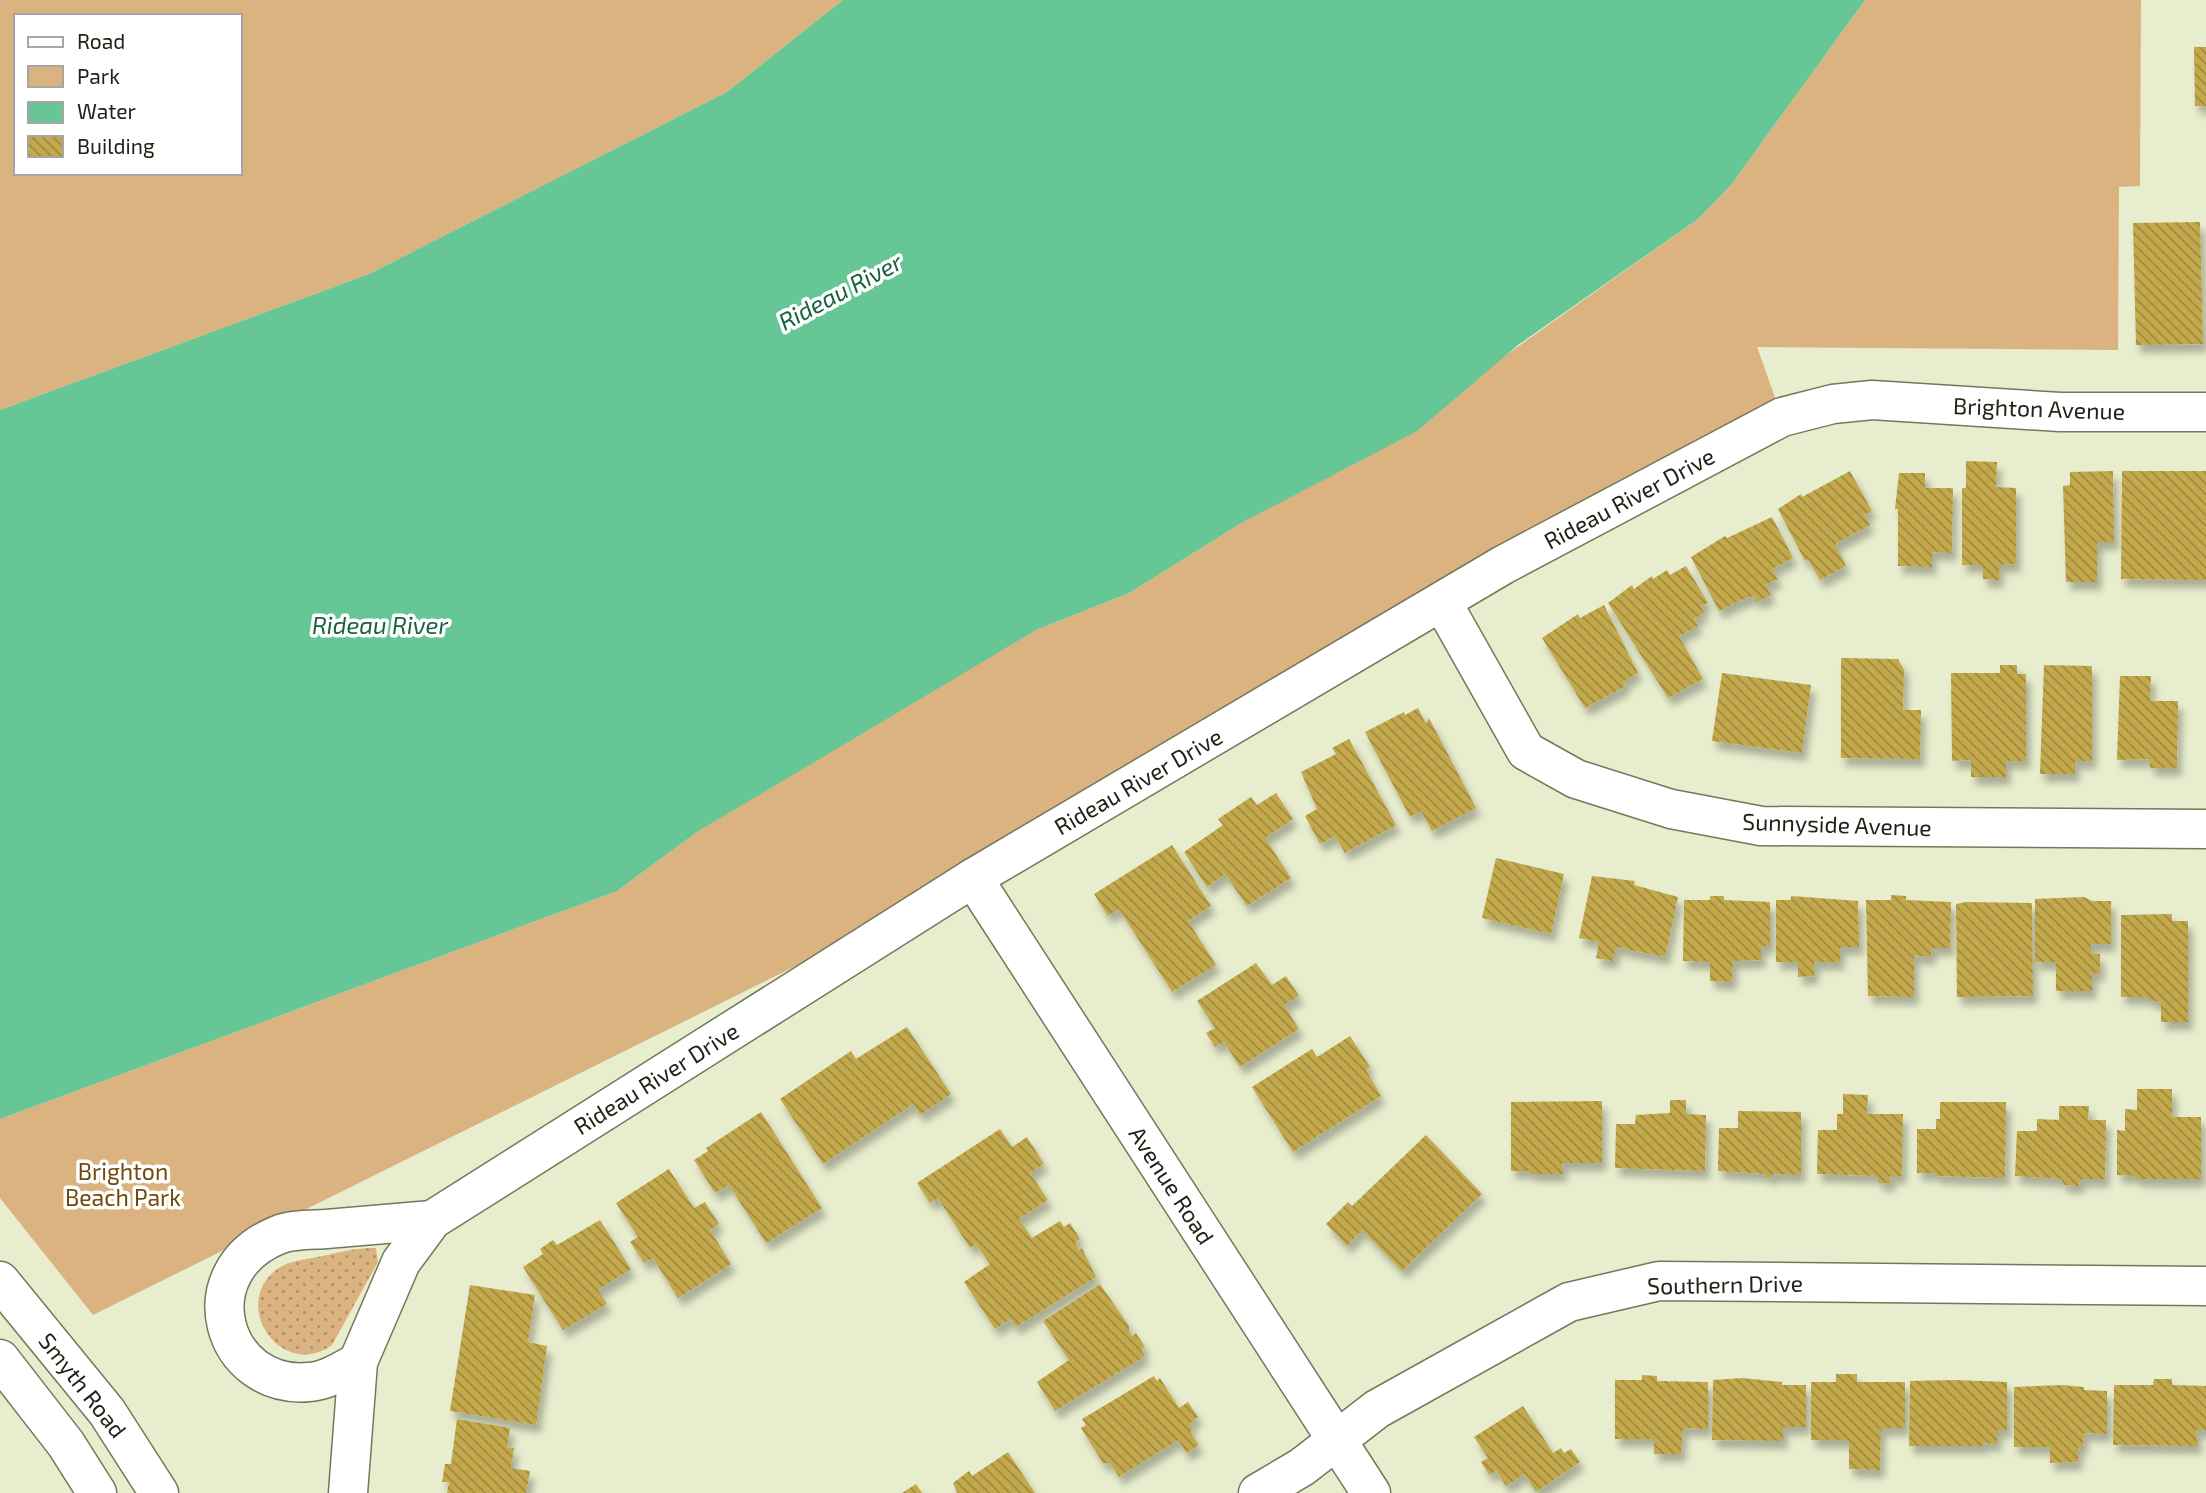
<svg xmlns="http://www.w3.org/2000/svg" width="2206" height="1493" font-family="'Exo 2',sans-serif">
  <defs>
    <pattern id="grass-dots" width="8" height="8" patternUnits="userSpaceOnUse" patternTransform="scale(1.75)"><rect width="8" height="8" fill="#dbb381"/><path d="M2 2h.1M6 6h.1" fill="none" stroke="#b19169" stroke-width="1.8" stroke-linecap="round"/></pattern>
    <pattern id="building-back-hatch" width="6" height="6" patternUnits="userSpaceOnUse" patternTransform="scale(1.75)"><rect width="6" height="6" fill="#c3a94c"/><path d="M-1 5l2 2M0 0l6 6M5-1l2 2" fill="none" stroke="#9e893e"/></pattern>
    <filter id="shadow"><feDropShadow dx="4.5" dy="8" stdDeviation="3.5" flood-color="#0004"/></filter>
  </defs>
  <rect width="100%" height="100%" fill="#e7edcd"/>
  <path fill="url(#grass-dots)" d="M376 1248 378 1262 332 1345C282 1381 230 1306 276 1270 287 1261 304 1260 317 1257 336 1253 357 1247 376 1248Z"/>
  <g fill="#dbb381" fill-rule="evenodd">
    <path d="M0 0H843L727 92 369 274 0 410ZM16 16H240V173H16Z"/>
    <path d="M1865 0H2141L2140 186 2119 187 2118 350 1757 347 1782 417 973 878 93 1315 0 1198V1119L617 891 697 832 865 730 1036 630 1129 593 1243 522 1327 475 1492 365 1698 219 1731 185Z"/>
  </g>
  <path fill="#66c695" d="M843 0H1865L1731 185 1698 219 1518 345 1417 431 1243 522 1129 593 1036 630 697 832 617 891 0 1119V410L369 274 727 92Z"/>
  <g fill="url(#building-back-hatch)" filter="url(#shadow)">
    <path d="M2194 47H2206V106H2195Z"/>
    <path d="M2200 222 2203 344 2136 345 2133 223Z"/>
    <path d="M1966 461 1997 462 1996 487 2016 488V564L1999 565V580L1983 579 1982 565H1962V488H1966Z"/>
    <path d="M1850 471 1872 511 1864 515 1870 525 1835 544 1846 566 1820 580 1808 559 1805 561 1778 509 1801 494 1802 497Z"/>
    <path d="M2113 471 2114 542H2097V582H2066L2063 486 2070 485V472Z"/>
    <path d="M2122 471H2206V580L2121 579Z"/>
    <path d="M1899 473H1925V488H1953L1952 553 1932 552V567L1898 566V509H1895Z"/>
    <path d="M1772 517 1793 558 1772 569 1778 579 1766 585 1771 595 1757 602 1754 596 1741 600 1719 611 1691 557 1725 536 1727 538Z"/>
    <path d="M1686 566 1708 603 1701 606 1704 613 1694 619 1698 626 1679 636 1703 679 1668 698 1608 603 1632 585 1634 589 1652 576 1653 579 1667 570 1670 575Z"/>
    <path d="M1604 605 1638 673 1623 682 1626 686 1585 708 1542 638 1578 614 1580 618Z"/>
    <path d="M1841 658 1898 659 1904 670 1903 710H1921L1920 759 1841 758Z"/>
    <path d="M2000 665H2017V674H2026V761H2006V777H1971V760L1952 761 1951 673H2000Z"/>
    <path d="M2044 665 2092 666V761H2075V774H2040Z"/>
    <path d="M1722 673 1811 685 1802 753 1712 741Z"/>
    <path d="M2120 676H2151L2150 701H2178L2177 768H2150V759L2117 760Z"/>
    <path d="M1418 708 1426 724 1429 718 1476 808 1432 831 1421 811 1410 817 1365 732 1404 712 1405 715Z"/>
    <path d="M1349 739 1396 825 1345 853 1335 836 1320 844 1305 816 1317 809 1301 772 1336 754 1332 748Z"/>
    <path d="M1276 793 1293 819 1265 838 1291 878 1247 906 1225 874 1207 887 1184 852 1223 825 1218 819 1251 797 1257 805Z"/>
    <path d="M1172 845 1211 906 1188 921 1216 965 1172 992 1119 909 1108 916 1094 894Z"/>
    <path d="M1496 858 1564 874 1551 934 1482 918Z"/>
    <path d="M1592 876 1635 881 1634 885 1678 897 1665 957 1616 947 1613 961 1596 958 1599 942 1579 938Z"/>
    <path d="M1891 895 1906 896V900L1951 902 1950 948H1932L1931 957 1914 956V997L1868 996 1866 900H1891Z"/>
    <path d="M1710 896H1724V900L1770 902V946H1761V960L1733 961 1732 982 1710 981V962L1683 961 1684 900H1710Z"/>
    <path d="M1791 896 1858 901 1859 947H1840V962H1814V976L1798 977V962H1776V900H1791Z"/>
    <path d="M2084 897 2092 901H2111V944H2091L2092 954H2100V973L2092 974V991H2056V962H2035V899Z"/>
    <path d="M1966 902 2032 903 2033 996 1957 997 1956 904Z"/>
    <path d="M2172 914V921H2188V1022H2161V1001H2149V997H2121V915Z"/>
    <path d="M1256 963 1272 985 1286 976 1299 996 1284 1005 1299 1029 1240 1067 1224 1042 1215 1047 1206 1033 1215 1028 1197 1001Z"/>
    <path d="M907 1027 951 1094 920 1115 913 1104 823 1164 780 1099 851 1051 856 1059Z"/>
    <path d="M1350 1036 1370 1067 1366 1070 1381 1096 1293 1152 1252 1087 1312 1049 1317 1057Z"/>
    <path d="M2137 1089H2172V1117H2201V1179H2137V1176L2117 1175V1130L2125 1131V1109L2137 1110Z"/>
    <path d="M1843 1094 1868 1095 1867 1114H1903L1902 1176H1890L1891 1183H1878V1176L1817 1174 1818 1130H1837V1114H1843Z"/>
    <path d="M1670 1100H1686V1114L1706 1115 1705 1171 1615 1168 1616 1124H1635L1636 1115 1670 1113Z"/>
    <path d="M1602 1101V1163H1562L1563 1174H1531L1530 1171H1511V1102Z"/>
    <path d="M1940 1102H2006L2005 1178 1936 1176V1173H1917V1129H1936V1119H1940Z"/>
    <path d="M2059 1106H2089L2088 1120H2106L2105 1179H2080L2079 1186 2063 1185 2062 1179 2015 1176 2017 1131H2037V1119L2059 1120Z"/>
    <path d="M1738 1111 1801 1112V1175L1772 1174V1177H1766V1174L1718 1171 1719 1128H1738Z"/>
    <path d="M761 1112 822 1208 766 1243 729 1185 715 1193 694 1160 708 1151 706 1148Z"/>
    <path d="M1000 1129 1012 1147 1027 1137 1044 1164 1030 1173 1048 1200 1019 1219 1032 1238 1060 1221 1064 1227 1070 1223 1080 1239 1075 1243 1079 1250 1082 1248 1096 1277 1016 1327 1010 1319 995 1329 964 1282 990 1264 976 1244 970 1248 938 1198 930 1203 917 1183Z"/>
    <path d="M1426 1135 1482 1194 1402 1271 1362 1230 1347 1246 1326 1224 1348 1202 1352 1206Z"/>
    <path d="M669 1169 694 1208 705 1202 719 1224 710 1230 731 1264 678 1298 653 1258 644 1263 630 1242 638 1237 616 1203Z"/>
    <path d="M600 1220 631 1269 598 1290 607 1304 563 1330 523 1267 543 1254 540 1249 553 1240 557 1245Z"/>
    <path d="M1100 1284 1129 1326V1332L1132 1336 1136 1333 1145 1347 1141 1350 1145 1356 1055 1411 1037 1382 1069 1360 1043 1321Z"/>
    <path d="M470 1285 535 1295 528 1342 547 1346 536 1425 450 1411Z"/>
    <path d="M1836 1374H1857V1382H1905V1428H1881L1880 1470 1849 1469V1440H1811V1382H1836Z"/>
    <path d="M1642 1375 1657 1376V1381L1708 1382V1429L1683 1428 1681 1454H1654V1439H1615V1380H1642Z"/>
    <path d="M1154 1376 1157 1381 1160 1378 1179 1408 1188 1402 1198 1417 1189 1424 1193 1430 1190 1432 1199 1445 1186 1453 1178 1440 1119 1477 1110 1463H1103L1081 1428 1086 1425 1082 1419Z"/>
    <path d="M1742 1378 1782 1382V1385H1806V1427H1783V1441L1712 1440 1713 1380Z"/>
    <path d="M2154 1379H2172V1385L2206 1386V1430H2196L2198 1446 2113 1445 2114 1385H2153Z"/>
    <path d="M1955 1380 2007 1382V1430H1997V1444L1984 1443 1983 1446H1909L1910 1381Z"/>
    <path d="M2061 1385 2084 1387V1390L2107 1391V1434L2084 1433 2083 1447H2078V1462L2050 1463V1447H2014V1387Z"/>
    <path d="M1523 1406 1553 1453 1561 1448 1564 1453 1571 1449 1580 1462 1536 1492 1524 1474 1506 1486 1496 1471 1489 1475 1481 1462 1488 1458 1474 1437Z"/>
    <path d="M457 1419 510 1428 507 1448H514L511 1468 530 1471 526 1493H447L449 1482H442L445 1464H451Z"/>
    <path d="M1008 1452 1035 1493H957L953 1483 969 1471 972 1476Z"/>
    <path d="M916 1484 922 1493H902Z"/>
  </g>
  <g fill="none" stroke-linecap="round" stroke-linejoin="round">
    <defs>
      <g id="street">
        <path d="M1442 602 1526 751 1576 779 1671 809 1761 826 2206 829"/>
        <path d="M973 878 1371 1493"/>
        <path d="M358 1362C343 1370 327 1381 309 1382 222 1390 187 1272 278 1235 292 1229 311 1230 326 1229 361 1226 396 1223 432 1220"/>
        <path d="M348 1493 358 1362 401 1262 432 1220 973 878 1503 565 1782 417 1833 404 1872 400 2060 412H2206"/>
        <path d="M1258 1493 1302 1467 1377 1409 1569 1302 1659 1281 2206 1286"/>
      </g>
      <g id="secondary">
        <path d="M0 1281 107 1412 159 1493"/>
        <path d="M0 1359 66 1444 97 1493"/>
      </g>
    </defs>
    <use href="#street" stroke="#73785c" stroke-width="41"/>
    <use href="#secondary" stroke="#73785c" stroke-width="41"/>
    <use href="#street" stroke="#fff" stroke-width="38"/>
    <use href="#secondary" stroke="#fff" stroke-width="38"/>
  </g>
  <g text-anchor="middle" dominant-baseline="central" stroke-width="7" stroke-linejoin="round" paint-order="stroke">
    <g font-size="23" fill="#212318" stroke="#fff">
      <text transform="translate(2039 408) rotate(2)">Brighton Avenue</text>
      <text transform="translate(1629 498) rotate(-28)">Rideau River Drive</text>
      <text transform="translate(1138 781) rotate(-30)">Rideau River Drive</text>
      <text transform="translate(1837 824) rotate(2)">Sunnyside Avenue</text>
      <text transform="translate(656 1078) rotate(-32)">Rideau River Drive</text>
      <text transform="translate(1172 1185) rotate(57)">Avenue Road</text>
      <text transform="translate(1725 1284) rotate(-1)">Southern Drive</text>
      <text transform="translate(83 1385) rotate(52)">Smyth Road</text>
    </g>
    <g font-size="23" fill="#70490d" stroke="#fff">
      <text x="123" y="1171">Brighton<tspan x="123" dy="26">Beach Park</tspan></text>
    </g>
    <g font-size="24" font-style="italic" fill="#196141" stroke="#fff">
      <text transform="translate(840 291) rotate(-28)">Rideau River</text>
      <text x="380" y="624">Rideau River</text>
    </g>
  </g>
  <rect x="14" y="14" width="228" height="161" fill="#ffffff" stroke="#a6a7a3" stroke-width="2"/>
  <rect x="28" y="37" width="35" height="10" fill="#ffffff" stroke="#a6a7a3" stroke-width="2"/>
  <text x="77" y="49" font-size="21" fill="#212318">Road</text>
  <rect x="28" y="66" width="35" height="21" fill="#dbb381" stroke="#a6a7a3" stroke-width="2"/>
  <text x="77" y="84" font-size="21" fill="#212318">Park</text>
  <rect x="28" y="102" width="35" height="21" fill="#66c695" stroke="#a6a7a3" stroke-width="2"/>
  <text x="77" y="119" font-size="21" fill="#212318">Water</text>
  <rect x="28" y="136" width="35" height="21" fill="url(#building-back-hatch)" stroke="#a6a7a3" stroke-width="2"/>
  <text x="77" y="154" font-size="21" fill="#212318">Building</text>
</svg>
